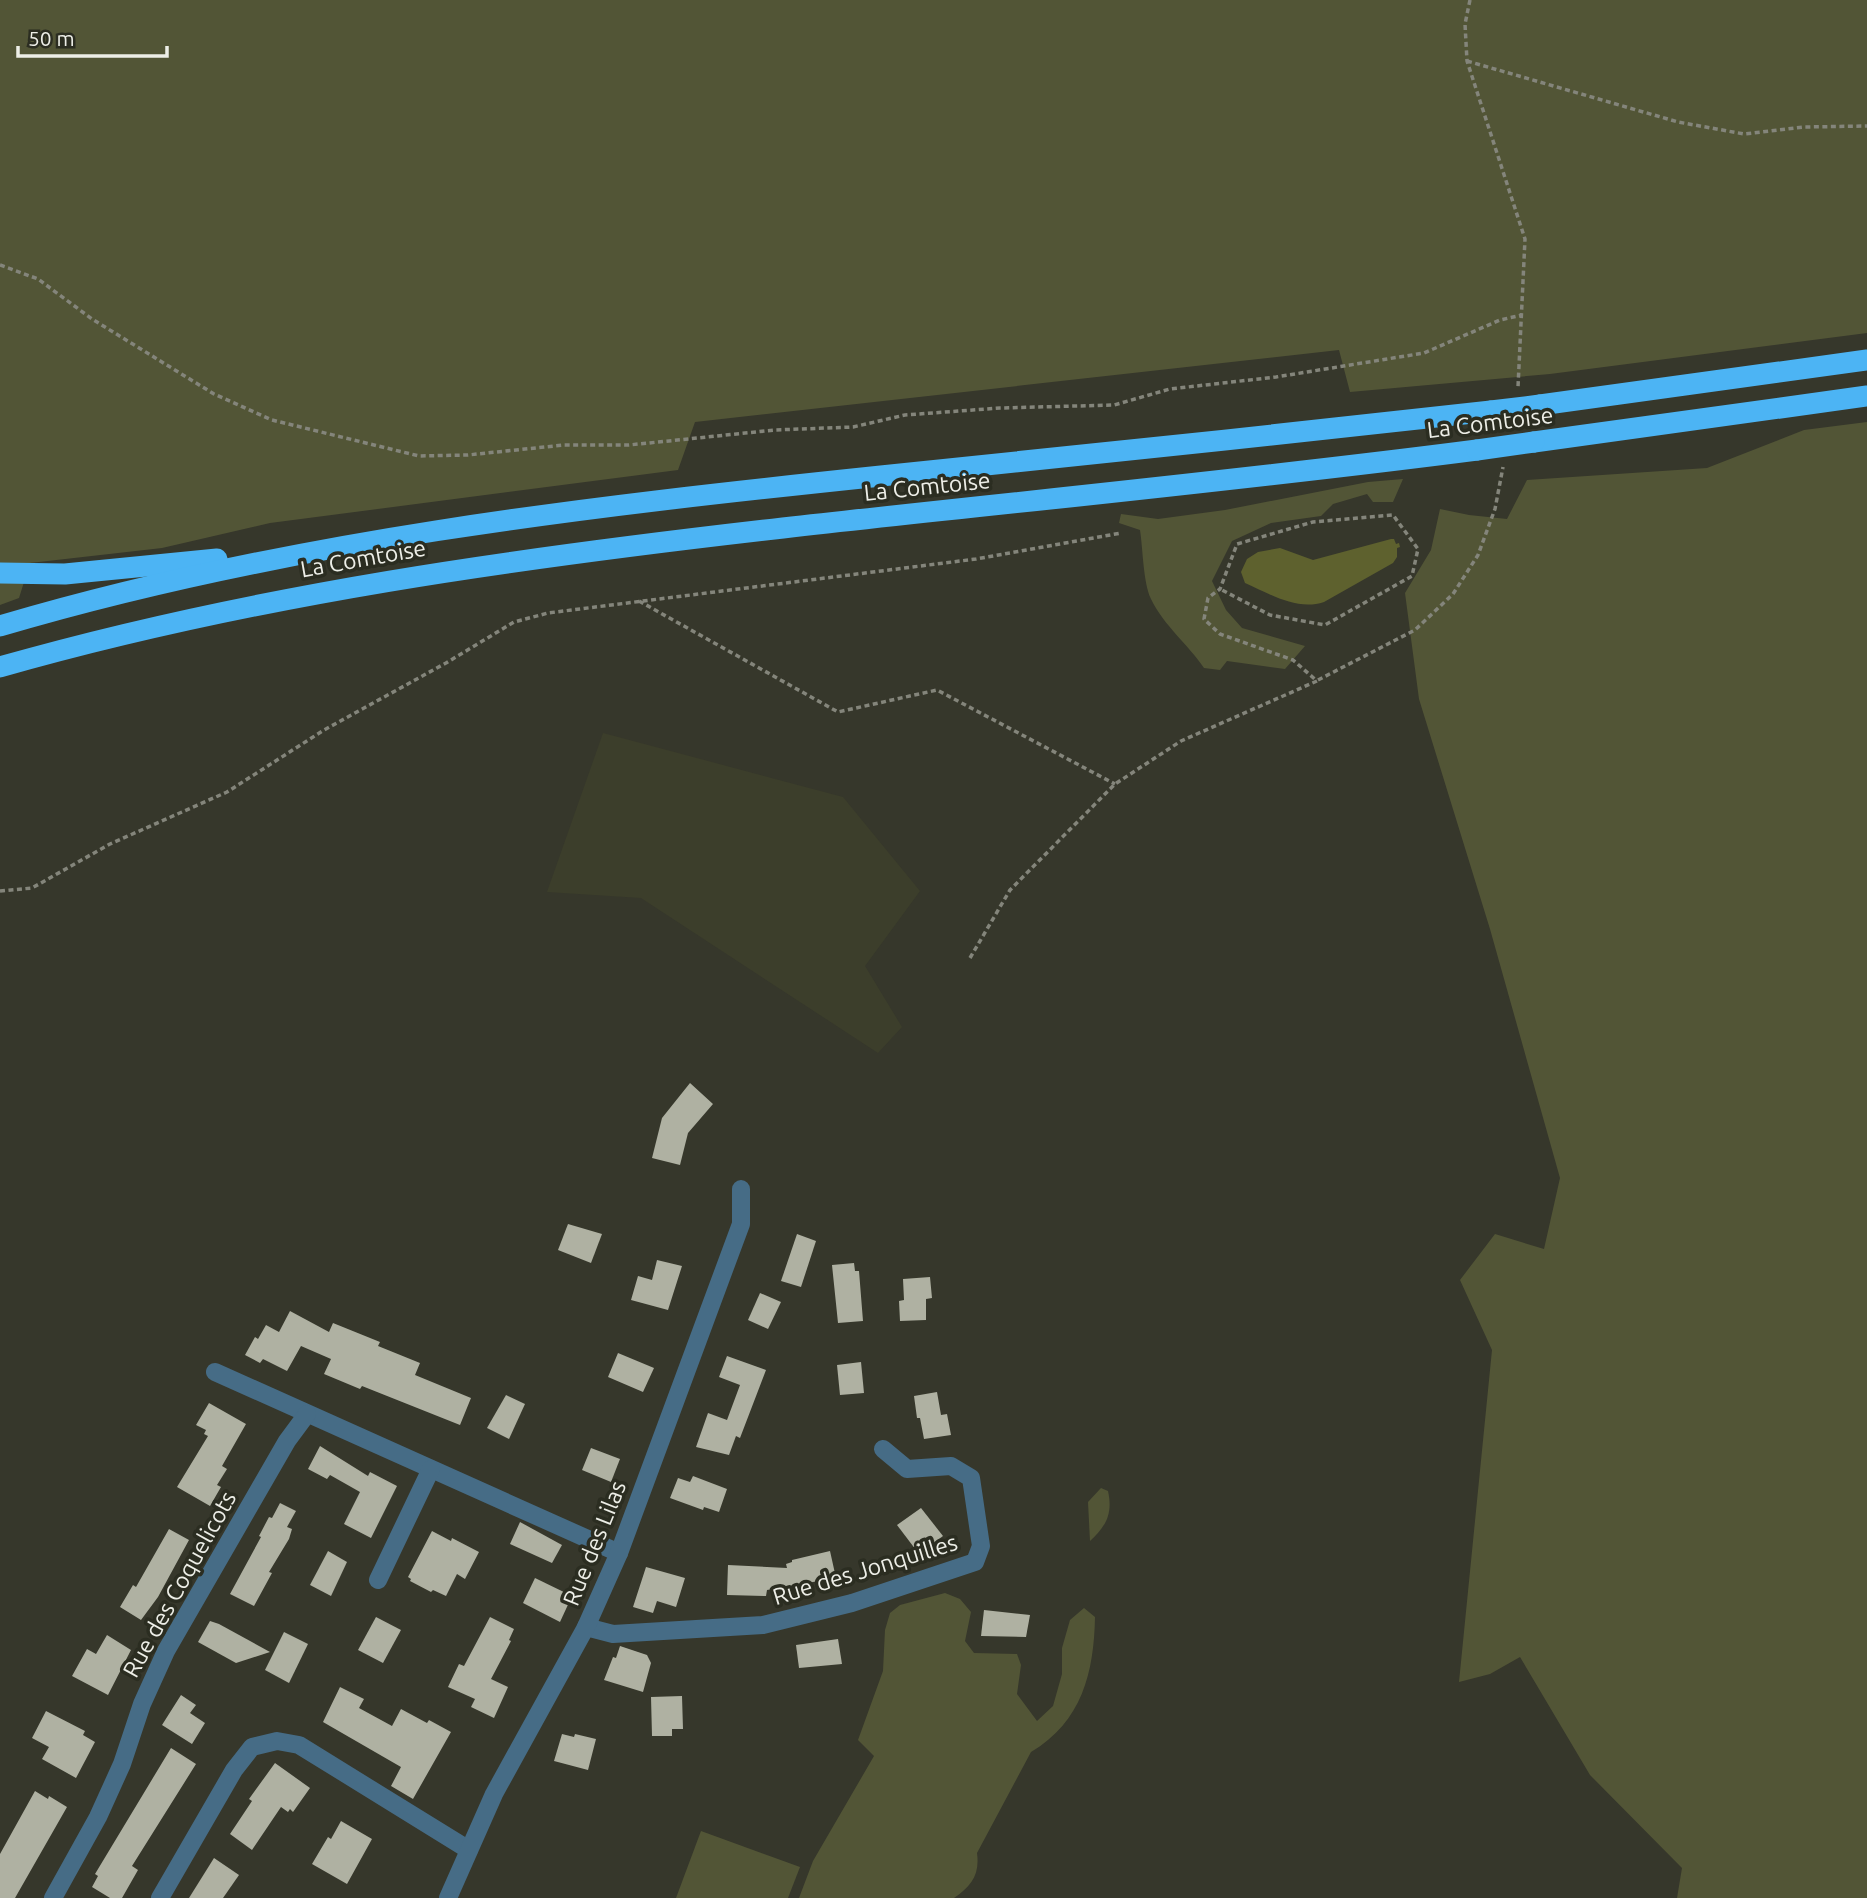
<svg xmlns="http://www.w3.org/2000/svg" width="1867" height="1898" font-family="Ubuntu,sans-serif">
  <rect width="100%" height="100%" fill="#36372b"/>
  <path fill="#3c3e2b" d="M603 733 843 797 920 891 865 966 902 1027 878 1053 641 898 547 892Z"/>
  <g fill="#525536">
    <path d="M0 0H1867V333L1550 374 1350 392 1339 350 695 422 678 470 270 523 162 548 30 563 19 598 0 605Z"/>
    <path d="M1867 422V1898H1677L1682 1868 1590 1775 1520 1657 1490 1674 1459 1682 1492 1350 1460 1280 1495 1234 1544 1249 1560 1178 1490 929 1419 699 1405 593 1431 550 1440 509 1469 515 1507 519 1527 480 1707 468 1804 430Z"/>
    <path d="M1403 479 1393 502H1373L1367 494 1333 504 1321 516 1271 523 1232 541 1212 581 1226 610 1242 628 1305 646 1285 669 1227 661 1220 670 1204 668C1188 644 1164 626 1151 599 1143 582 1143 549 1140 530L1119 523 1121 514 1158 519 1225 510 1368 482Z"/>
    <path d="M1101 1488 1108 1491C1113 1514 1106 1526 1090 1541L1088 1502Z"/>
    <path d="M945 1593 960 1599 971 1612 965 1641 974 1653 1017 1654 1021 1665 1017 1694 1037 1721 1053 1706 1062 1674V1648L1070 1620 1084 1608 1095 1617C1094 1672 1082 1722 1031 1752L977 1853C980 1875 971 1886 954 1898H799L813 1861 874 1756 858 1740 883 1671 885 1630 890 1613 900 1605Z"/>
    <path d="M701 1831 800 1867 788 1898H676Z"/>
  </g>
  <path fill="#5e612e" d="M1391 539H1394L1396 544 1399 543 1400 547 1397 548V557L1393 563 1324 602C1297 611 1270 594 1245 583L1241 572 1247 559 1258 552 1280 548 1313 560Z"/>
  <g fill="#afb1a2">
    <path d="M690 1083 713 1104 688 1133 680 1165 652 1158 662 1118Z"/>
    <path d="M568 1224 602 1234 591 1263 558 1250Z"/>
    <path d="M797 1234 816 1241 801 1287 781 1281Z"/>
    <path d="M657 1260 682 1266 668 1310 631 1300 638 1276 652 1280Z"/>
    <path d="M854 1263 855 1271H859L863 1321 838 1323 832 1265Z"/>
    <path d="M930 1277 932 1298 926 1299V1320L900 1321 899 1301 904 1300 903 1279Z"/>
    <path d="M760 1293 781 1302 768 1329 748 1320Z"/>
    <path d="M290 1311 329 1332 333 1323 380 1342 378 1346 420 1363 415 1375 471 1398 460 1425 362 1386 360 1389 324 1374 331 1359 301 1346 287 1371 263 1359 260 1363 245 1355 255 1337 258 1339 266 1325 279 1332Z"/>
    <path d="M618 1353 654 1368 643 1392 608 1377Z"/>
    <path d="M727 1356 766 1370 740 1438 736 1436 729 1455 696 1447 708 1413 727 1420 740 1385 719 1377Z"/>
    <path d="M861 1362 864 1393 840 1395 837 1365Z"/>
    <path d="M937 1392 941 1415 947 1414 951 1435 924 1439 920 1418H917L914 1396Z"/>
    <path d="M506 1395 525 1404 509 1439 487 1428Z"/>
    <path d="M209 1403 246 1424 222 1466 227 1469 217 1485 221 1487 210 1506 177 1487 208 1436 204 1434 206 1430 196 1425Z"/>
    <path d="M320 1446 368 1476 370 1472 397 1486 371 1538 344 1524 360 1492 330 1475 327 1479 308 1469Z"/>
    <path d="M591 1448 620 1459 611 1482 582 1470Z"/>
    <path d="M693 1476 727 1489 719 1512 704 1507 703 1510 670 1498 678 1478 690 1482Z"/>
    <path d="M280 1503 296 1511 287 1527 292 1529 289 1539 269 1572 272 1573 254 1606 230 1594 261 1537 259 1536 269 1517 272 1518Z"/>
    <path d="M921 1508 943 1536 919 1554 897 1525Z"/>
    <path d="M520 1522 562 1545 552 1563 510 1544Z"/>
    <path d="M169 1529 189 1540 158 1597 141 1620 120 1607 133 1585 136 1587Z"/>
    <path d="M432 1531 451 1541 452 1538 479 1552 465 1579 457 1574 446 1596 433 1590 431 1592 410 1581 411 1579 408 1577Z"/>
    <path d="M328 1551 347 1562 331 1596 310 1585Z"/>
    <path d="M830 1551 836 1578 767 1590 766 1596 727 1595 728 1565 787 1568 786 1564 792 1562V1560Z"/>
    <path d="M646 1567 685 1578 676 1607 657 1601 653 1613 633 1607Z"/>
    <path d="M535 1578 572 1596 560 1622 523 1603Z"/>
    <path d="M984 1610 1030 1615 1026 1637 981 1636Z"/>
    <path d="M376 1617 401 1630 383 1663 358 1650Z"/>
    <path d="M490 1617 514 1629 509 1640 511 1641 491 1679 508 1687 494 1718 471 1707 475 1699 448 1687 459 1664 464 1666Z"/>
    <path d="M210 1621 219 1624 270 1652 236 1663 198 1642Z"/>
    <path d="M284 1632 308 1644 289 1683 265 1670Z"/>
    <path d="M107 1635 131 1650 108 1695 72 1676 87 1649 96 1654Z"/>
    <path d="M838 1639 842 1664 799 1668 796 1645Z"/>
    <path d="M620 1646 647 1655 651 1663 643 1692 604 1680 613 1657 616 1658Z"/>
    <path d="M340 1687 364 1699 359 1708 392 1726 401 1709 427 1723 429 1720 451 1732 413 1799 391 1786 401 1767 323 1722Z"/>
    <path d="M181 1695 196 1705 190 1713 205 1723 192 1744 162 1725Z"/>
    <path d="M682 1696 683 1729H672V1736H652L651 1697Z"/>
    <path d="M46 1711 85 1731 83 1735 95 1742 76 1778 42 1759 49 1747 32 1738Z"/>
    <path d="M562 1734 574 1737 575 1734 596 1739 588 1770 554 1761Z"/>
    <path d="M171 1748 196 1764 132 1866 138 1870 122 1898H110L92 1887 98 1876 95 1874Z"/>
    <path d="M275 1763 310 1788 293 1812 290 1809 288 1812 281 1807 252 1850 230 1834 252 1801 249 1799Z"/>
    <path d="M35 1791 48 1799 49 1796 67 1807 15 1898H0V1854Z"/>
    <path d="M341 1821 372 1839 347 1884 312 1864 328 1837 331 1839Z"/>
    <path d="M214 1858 239 1875 223 1898H189Z"/>
  </g>
  <g fill="none" stroke-linecap="round" stroke-linejoin="round">
    <g stroke="#84857b" stroke-width="3.5" stroke-dasharray="5 3.5" stroke-linecap="butt">
      <path d="M1470 0 1465 24 1467 61 1525 239 1518 387"/>
      <path d="M1467 61 1678 122 1744 134 1804 127 1867 126"/>
      <path d="M0 265 38 279 92 319 214 394 272 420 419 456 468 455 564 445H629L775 430 853 427 905 415 1000 408 1114 405 1170 389 1276 377 1424 353 1500 320 1522 315"/>
      <path d="M639 601 838 712 937 690 1115 784"/>
      <path d="M1318 680 1415 630 1453 594 1478 555 1495 509 1503 467"/>
      <path d="M0 891 32 888 110 844 227 792 324 730 446 663 514 622 548 613 976 559 1121 533"/>
      <path d="M970 958 1010 890 1115 784 1181 741 1317 681 1293 660 1220 634 1204 619 1208 598 1220 589 1237 544 1313 522 1393 515 1418 549 1412 576 1325 625 1270 615 1220 589"/>
    </g>
    <g stroke="#466c86" stroke-width="18">
      <path d="M215 1372 619 1553"/>
      <path d="M378 1580 431 1469"/>
      <path d="M586 1627 613 1634 763 1625 852 1603 975 1562 981 1546 971 1478 951 1466 907 1469 883 1449"/>
      <path d="M53 1898 98 1817 122 1764 142 1704 166 1651 287 1441 307 1414"/>
      <path d="M160 1898 234 1770 252 1747 277 1741 299 1745 469 1850"/>
      <path d="M448 1898 494 1794 586 1627 619 1553 741 1224V1189"/>
    </g>
    <g stroke="#4cb4f4" stroke-width="21">
      <path d="M1540 405 1867 360"/>
      <path d="M1534 442 1867 396"/>
      <path d="M0 573 65 574 217 559"/>
      <path d="M0 626C287 541 584 507 881 476 1084 455 1288 434 1491 411"/>
      <path d="M0 667C256 594 519 558 783 528 1014 502 1246 480 1477 450"/>
    </g>
    <g stroke="#4cb4f4" stroke-width="21">
      <path d="M1491 411 1540 405"/>
      <path d="M1477 450 1534 442"/>
    </g>
  </g>
  <g text-anchor="middle" dominant-baseline="central" stroke-width="7" stroke-linejoin="round" paint-order="stroke">
    <g font-size="23" fill="#edeee7" stroke="#2b2d21">
      <text transform="translate(1490 422) rotate(-7)">La Comtoise</text>
      <text transform="translate(927 486) rotate(-6)">La Comtoise</text>
      <text transform="translate(363 558) rotate(-10)">La Comtoise</text>
      <text transform="translate(594 1543) rotate(-68)">Rue des Lilas</text>
      <text transform="translate(865 1569) rotate(-17)">Rue des Jonquilles</text>
      <text transform="translate(179 1584) rotate(-61)">Rue des Coquelicots</text>
    </g>
  </g>
  <path d="M18 46v10h149v-10" fill="none" stroke="#edeee7" stroke-width="3.5"/>
  <text x="28" y="46" font-size="21" fill="#edeee7" stroke="#2b2d21" stroke-width="5" paint-order="stroke">50 m</text>
</svg>
